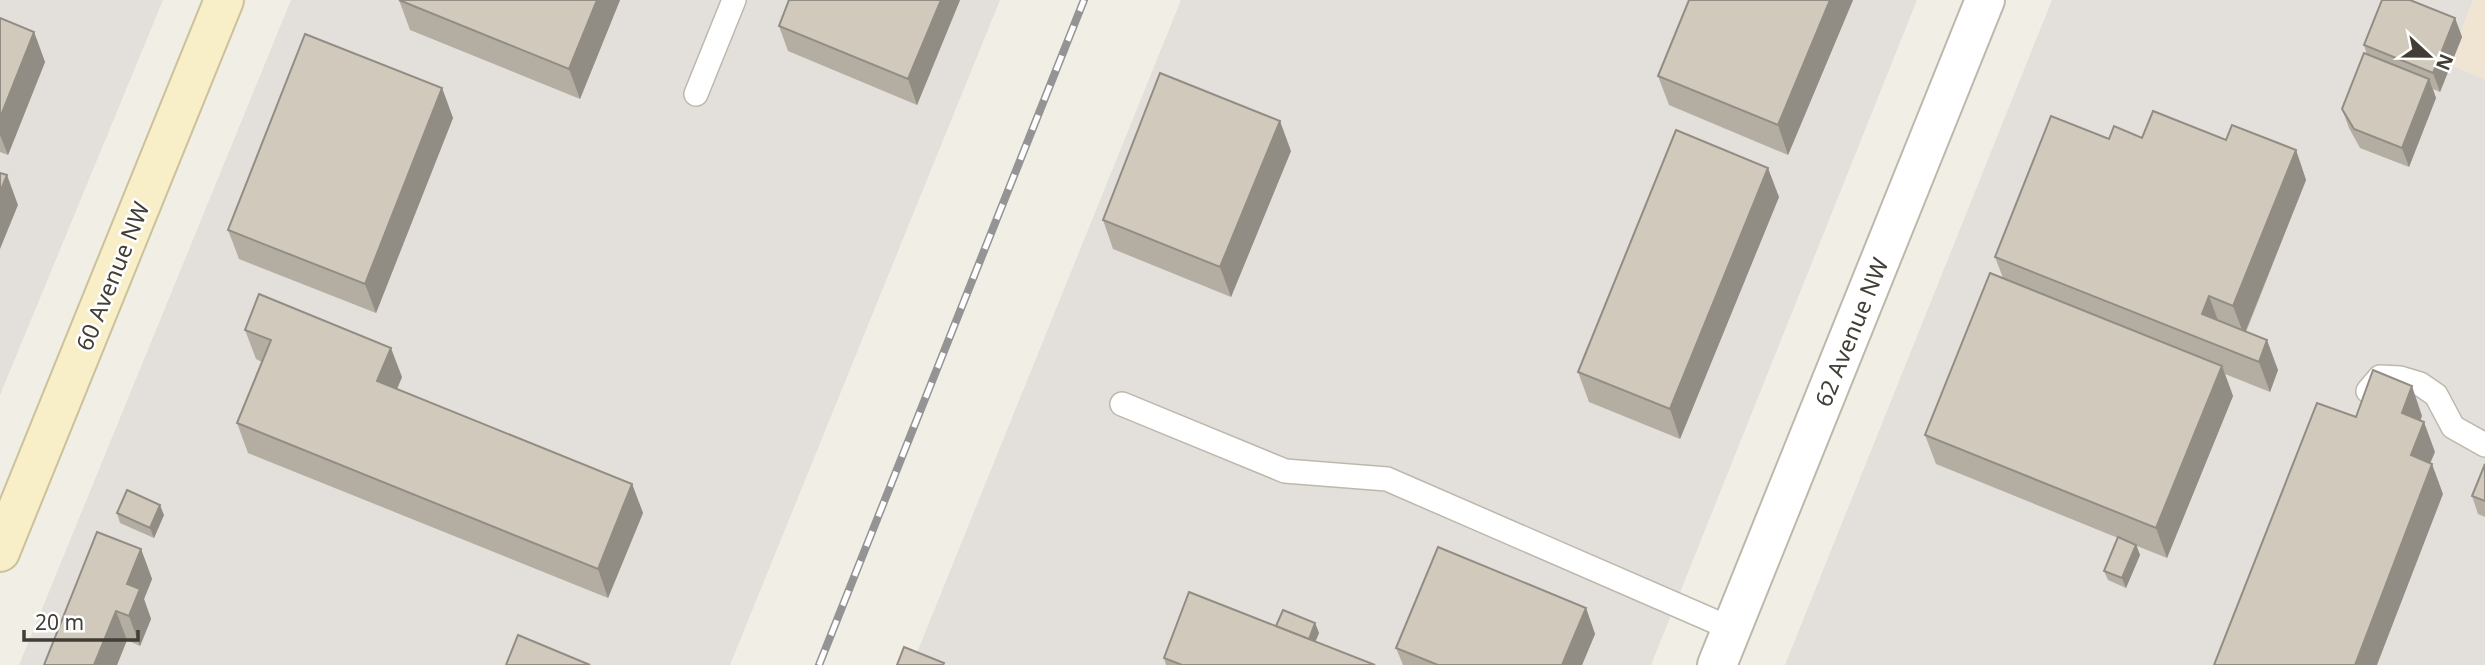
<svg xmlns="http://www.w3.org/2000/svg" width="2485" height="665" font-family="'Noto Sans',sans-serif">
  <rect width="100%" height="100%" fill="#f1eee6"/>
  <path fill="#f0e5d3" d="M2473 0H2485V79L2448 64Z"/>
  <g fill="#e3dfda">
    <path d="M0 0H163L0 395Z"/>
    <path d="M291 0H1000L730 665H19Z"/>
    <path d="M1181 0H1917L1651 665H912Z"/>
    <path d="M2052 0H2473L2448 64 2485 79V665H1785Z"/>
  </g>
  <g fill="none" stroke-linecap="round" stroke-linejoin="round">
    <defs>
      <g id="lane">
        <path d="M696 94 734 0"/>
        <path d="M2368 391 2380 377 2400 378 2420 384 2436 395 2453 427 2485 445"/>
        <path d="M1122 404 1285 471 1387 479 1732 629"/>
      </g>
      <path id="street" d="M1717 665 1985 0"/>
      <path id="secondary" d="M0 552 224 0"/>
    </defs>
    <use href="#lane" stroke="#beb8ac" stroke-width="26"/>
    <use href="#street" stroke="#beb8ac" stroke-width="42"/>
    <use href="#secondary" stroke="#cbc19a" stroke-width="42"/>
    <use href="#lane" stroke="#fff" stroke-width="23"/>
    <use href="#street" stroke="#fff" stroke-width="38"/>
    <use href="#secondary" stroke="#f8eec8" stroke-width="38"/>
    <defs>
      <path id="rail" d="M819 665 1084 0"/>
    </defs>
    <use href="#rail" stroke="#949494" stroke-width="8"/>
    <use href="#rail" stroke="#fff" stroke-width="5" stroke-dasharray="16" stroke-linecap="butt"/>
  </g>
  <g fill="#b4aea2">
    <path d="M399 0H620L580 99 410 30Z"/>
    <path d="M789 0H960L917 105 788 51 779 26Z"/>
    <path d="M1853 0 1788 155 1669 105 1658 76Z"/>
    <path d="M0 18 34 32 45 62 8 155 0 152Z"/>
    <path d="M2455 18 2462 37 2440 92 2433 89 2436 98 2409 167 2360 148 2349 128 2342 109 2367 55 2364 45Z"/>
    <path d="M442 88 453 118 376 313 239 259 228 230Z"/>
    <path d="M2142 138 2226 140 2296 150 2306 180 2246 332 2278 370 2270 392 2225 374 2233 396 2167 558 2137 546 2140 555 2126 588 2108 580 2104 571 2118 538 1936 464 1925 435 2003 278 1995 257Z"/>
    <path d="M1291 151 1231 297 1113 249 1103 220Z"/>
    <path d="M1779 197 1680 439 1589 402 1578 372Z"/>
    <path d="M245 330 402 377 397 389 632 484 643 513 608 598 248 453 237 423 262 362 256 359Z"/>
    <path d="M2485 464V517L2478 514 2472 496Z"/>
    <path d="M117 513 164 515 154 538 120 523Z"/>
    <path d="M141 549 152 579 144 599 151 619 140 646 127 640 117 665H44Z"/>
    <path d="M1586 608 1595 634 1582 665H1403L1396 648Z"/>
    <path d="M1315 623 1319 633 1315 642 1375 665H1166L1164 658 1276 626Z"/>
  </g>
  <g fill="#928d84">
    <path d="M597 0H620L580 99 569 69Z"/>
    <path d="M941 0H960L917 105 908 79Z"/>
    <path d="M1830 0H1853L1788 155 1778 125Z"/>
    <path d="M2455 18 2462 37 2440 92 2433 73Z"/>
    <path d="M34 32 45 62 8 155 0 135V118Z"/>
    <path d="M2429 79 2436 98 2409 167 2402 148Z"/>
    <path d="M442 88 453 118 376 313 365 284Z"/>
    <path d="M1280 121 1291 151 1231 297 1220 267Z"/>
    <path d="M2296 150 2306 180 2244 335 2233 306Z"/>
    <path d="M1768 168 1779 197 1680 439 1670 409Z"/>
    <path d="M7 175 18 205 0 249V192Z"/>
    <path d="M2209 296 2220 326 2202 314Z"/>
    <path d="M2267 340 2278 370 2270 392 2259 362Z"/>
    <path d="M391 348 402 377 388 410 377 381Z"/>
    <path d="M2222 366 2233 396 2167 558 2156 528Z"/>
    <path d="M2412 386 2422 416 2413 443 2402 413Z"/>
    <path d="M2424 422 2435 452 2421 485 2411 455Z"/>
    <path d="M2432 464 2443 494 2377 665H2355Z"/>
    <path d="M632 484 643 513 608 598 598 569Z"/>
    <path d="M160 505 164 515 154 538 150 528Z"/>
    <path d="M2136 545 2140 555 2126 588 2122 578Z"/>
    <path d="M141 549 152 579 144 599 151 619 140 646 129 616 127 584Z"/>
    <path d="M1586 608 1595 634 1582 665H1562Z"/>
    <path d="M116 611 127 640 117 665H94Z"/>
    <path d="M1315 623 1319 633 1309 657 1305 647Z"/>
  </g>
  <g fill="#d1cabc" stroke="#928d84" stroke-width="2">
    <path d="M399 0H597L569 69Z"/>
    <path d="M789 0H941L908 79 779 26Z"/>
    <path d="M1689 0H1830L1778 125 1658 76Z"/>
    <path d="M2382 0H2410L2455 18 2433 73 2364 45Z"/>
    <path d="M0 18 34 32 0 118Z"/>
    <path d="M305 34 442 88 365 284 228 230Z"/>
    <path d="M2364 53 2429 79 2402 148 2354 129 2342 109Z"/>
    <path d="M1160 73 1280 121 1220 267 1103 220Z"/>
    <path d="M2153 111 2226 140 2232 125 2296 150 2233 306 2209 296 2202 314 2267 340 2259 362 1995 257 2051 116 2109 139 2114 126 2142 138Z"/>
    <path d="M1676 130 1768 168 1670 409 1578 372Z"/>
    <path d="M0 173 7 175 0 192Z"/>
    <path d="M1990 273 2222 366 2156 528 1925 435Z"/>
    <path d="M259 294 391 348 377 381 632 484 598 569 237 423 271 340 245 330Z"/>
    <path d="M2373 370 2412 386 2402 413 2424 422 2411 455 2432 464 2355 665H2214L2317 403 2356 417Z"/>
    <path d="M2485 464V501L2472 496Z"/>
    <path d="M127 490 160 505 150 528 117 513Z"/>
    <path d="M97 532 141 549 127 584 140 589 129 616 116 611 94 665H44Z"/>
    <path d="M2118 537 2136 545 2122 578 2104 571Z"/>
    <path d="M1438 547 1586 608 1562 665H1438L1396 648Z"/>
    <path d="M1189 592 1375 665H1182L1164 658Z"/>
    <path d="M1283 610 1315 623 1309 639 1276 626Z"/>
    <path d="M518 635 590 665H506Z"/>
    <path d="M904 647 944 663 943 665H897Z"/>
  </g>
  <g text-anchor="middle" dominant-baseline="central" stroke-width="5" stroke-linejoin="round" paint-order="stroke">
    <g font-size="23" fill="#423e36" stroke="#fff">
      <text transform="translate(112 276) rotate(-68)">60 Avenue NW</text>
      <text transform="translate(1851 332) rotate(-68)">62 Avenue NW</text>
    </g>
  </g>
  <g transform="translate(2429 56) rotate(112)" stroke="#ffffff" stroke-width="5" paint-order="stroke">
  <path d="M0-5L12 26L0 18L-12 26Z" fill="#423e36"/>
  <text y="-10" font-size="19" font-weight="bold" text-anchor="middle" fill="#423e36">N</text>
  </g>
  <path d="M24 630v10h114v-10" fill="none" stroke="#423e36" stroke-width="3.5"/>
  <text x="35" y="630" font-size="21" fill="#423e36" stroke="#ffffff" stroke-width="5" paint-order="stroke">20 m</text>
</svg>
